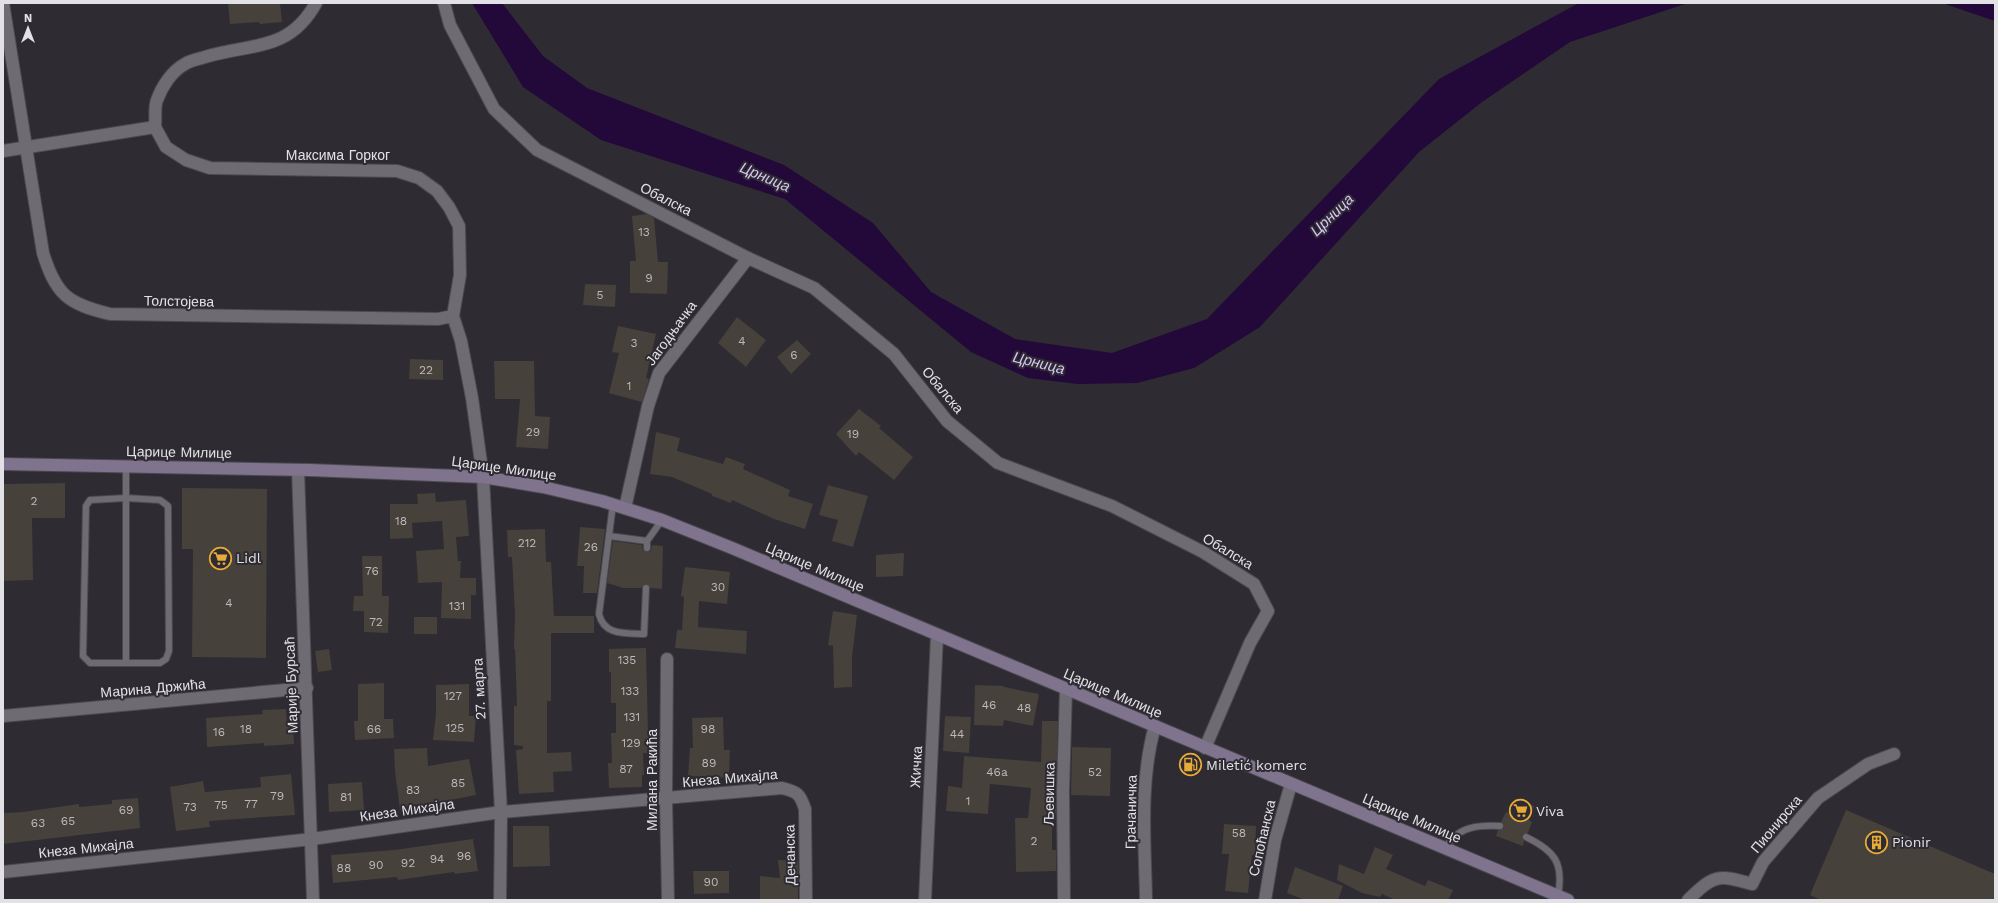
<svg xmlns="http://www.w3.org/2000/svg" width="1998" height="903" font-family="'Work Sans',sans-serif">
  <rect width="100%" height="100%" fill="#2e2b32"/>
  <g fill="#23083a">
    <path d="M472 3H502L543 56 587 88 784 165 873 223 931 292 1015 339 1112 353 1207 319 1439 79 1579 3H1688L1570 42 1482 102 1419 152 1260 327 1194 368 1137 383 1078 384 1028 378 971 352 785 199 601 140 523 87Z"/>
    <path d="M1942 3H1995V21Z"/>
  </g>
  <g fill="#46413b">
    <path d="M228 3H280L282 22 260 24 259 22 230 24Z"/>
    <path d="M647 214 654 218 658 262H668L667 294 630 293V261H636L632 216Z"/>
    <path d="M585 284 616 285 615 307 583 305Z"/>
    <path d="M737 317 766 340 746 367 718 343Z"/>
    <path d="M618 326 656 334 646 378 649 379 642 402 609 393 619 353 612 352Z"/>
    <path d="M797 340 811 354 791 374 777 357Z"/>
    <path d="M410 359 443 360V380L409 379Z"/>
    <path d="M494 361H534L535 416 550 417 548 449 516 447 520 399H495Z"/>
    <path d="M859 409 881 426 879 428 913 457 894 480 859 452 856 456 836 434Z"/>
    <path d="M656 432 680 438 677 451 723 464 726 457 745 464 743 469 790 490 788 496 813 504 805 529 774 519 732 500 731 503 712 496V494L672 477 650 474Z"/>
    <path d="M65 483V518H32L33 580 3 581V484Z"/>
    <path d="M828 485 868 496 853 547 832 541 838 520 819 515Z"/>
    <path d="M182 488 267 489 266 658 192 657 193 549H182Z"/>
    <path d="M435 493 436 502 466 500 469 536 456 537 458 561H461L460 578H476V595H471V619L441 618 442 582 418 583 416 551 444 549 442 521 412 523 413 538 390 539V504H418L417 494Z"/>
    <path d="M580 527 605 529 597 593H583L584 566H577Z"/>
    <path d="M545 529 546 562H551L554 616H594V633H551V701H547V753L571 752 572 771 553 772 554 792 519 794 516 750 523 749V746L514 745V706H517L515 649H514L515 615 512 557H508L507 530Z"/>
    <path d="M613 541 642 545 643 550 647 552 651 551 652 545 663 546 662 589 650 588 647 584H644L641 588H623L607 583Z"/>
    <path d="M904 553 903 576 876 577V555Z"/>
    <path d="M362 556H382V596H389L388 633 364 632V611H353L354 596H363Z"/>
    <path d="M685 567 730 572 727 604 699 601 698 627 747 631 746 654 675 648 677 630H682L684 597 681 596Z"/>
    <path d="M833 611 857 615 852 657V687L834 688 833 646 828 645Z"/>
    <rect x="414" y="617" width="23" height="17"/>
    <path d="M646 648 648 735H650L651 753H643L644 775H642V787L609 788 608 763H612L611 733H616V703H611V672H609V649Z"/>
    <path d="M329 649 332 670 318 672 315 651Z"/>
    <path d="M384 683V719H393L394 738 355 740 354 721H358V684Z"/>
    <path d="M469 684V716H476L474 742 433 740 436 713V685Z"/>
    <path d="M975 685 1004 686V687L1039 694 1033 726 1004 720 1003 726 974 725Z"/>
    <path d="M286 709 287 724 293 723 294 744 264 746V743L207 747 206 718 263 714 262 710Z"/>
    <path d="M945 716 971 717 969 753 943 751Z"/>
    <path d="M723 717 724 750H730L729 778 688 776 690 748H693L692 718Z"/>
    <path d="M1042 721H1058L1056 820H1052V850H1056V871L1016 872 1015 818H1028L1031 788 990 784 988 814 946 811 948 786 962 788 964 756 1041 762Z"/>
    <path d="M1072 747 1111 748 1110 796 1071 795Z"/>
    <path d="M427 748 428 766 469 759 476 795 400 810 395 771 394 749Z"/>
    <path d="M291 774 295 815 209 821 210 827 176 831 170 787 203 781 205 792 261 787 260 777Z"/>
    <path d="M362 782 364 810 329 812 328 784Z"/>
    <path d="M138 798 140 828 3 844V813L23 812 79 804V807L112 804V800Z"/>
    <path d="M1515 799 1534 806 1529 820 1532 822 1528 833 1522 835 1524 841 1523 846 1496 836 1498 830 1504 828V824L1501 822 1506 812 1510 813Z"/>
    <path d="M1846 810 1995 874V900H1821L1810 895Z"/>
    <path d="M1224 824 1256 826 1255 855H1252L1248 893 1225 891 1229 854H1222Z"/>
    <path d="M513 826H549L550 866 513 867Z"/>
    <path d="M473 839 478 871 455 874 454 872 398 880 397 877 333 883 331 855 394 850Z"/>
    <path d="M1375 847 1393 855 1386 869 1425 886 1428 880 1453 890 1448 900H1395L1382 894 1380 897 1362 893 1337 880 1339 864 1364 874Z"/>
    <path d="M778 860 798 861V900H760V876L780 878Z"/>
    <path d="M1295 867 1343 886 1338 900H1305L1287 893Z"/>
    <path d="M693 871H729V893L694 894Z"/>
  </g>
  <g fill="none" stroke-linecap="round" stroke-linejoin="round">
    <defs>
      <g id="service">
        <path d="M126 466V663"/>
        <path d="M126 498 160 500 168 506 169 651 166 659 160 663H90L83 656 86 506 90 500Z"/>
        <path d="M613 504 599 614C604 636 626 633 644 634L646 588"/>
        <path d="M609 536 647 541"/>
        <path d="M647 548V541L662 520"/>
        <path d="M1526 837C1555 851 1564 863 1558 896"/>
        <path d="M1445 848C1448 844 1451 839 1455 836 1466 826 1486 825 1500 826"/>
      </g>
      <g id="minor">
        <path d="M3 3 43 253C56 295 68 304 110 314L438 319 453 316"/>
        <path d="M444 3 450 25 494 109 537 150 748 258 814 288 894 354 947 421 998 463 1112 506 1203 552 1254 584 1268 611 1250 643 1205 748"/>
        <path d="M155 127 166 147 186 160 210 168 397 171 419 178 437 191 449 207 459 226 460 275 453 316 461 341 472 398 483 477 501 812 500 900"/>
        <path d="M155 127C156 118 154 107 157 100 162 86 172 71 185 64 191 60 199 59 205 57 251 43 289 52 316 3"/>
        <path d="M3 151 155 127"/>
        <path d="M298 470 313 900"/>
        <path d="M625 508 648 406 659 373 748 258"/>
        <path d="M667 659 666 799 668 900"/>
        <path d="M3 716 307 688"/>
        <path d="M3 872 312 839 501 812 782 788C798 792 800 794 805 809L806 900"/>
        <path d="M925 900 937 635"/>
        <path d="M1064 900 1063 791 1066 689"/>
        <path d="M1146 900C1145 843 1139 782 1155 726"/>
        <path d="M1265 900 1275 840 1291 784"/>
        <path d="M1688 900C1714 875 1717 874 1752 884L1763 862 1818 798 1868 764 1894 754"/>
      </g>
      <path id="secondary" d="M3 464 310 470 483 477 543 487 602 501 662 520 732 548 1568 900"/>
    </defs>
    <use href="#service" stroke="#4b494f" stroke-width="8"/>
    <use href="#minor" stroke="#4b494f" stroke-width="14"/>
    <use href="#secondary" stroke="#4b494f" stroke-width="14"/>
    <use href="#service" stroke="#6e6b72" stroke-width="6"/>
    <use href="#minor" stroke="#6e6b72" stroke-width="12"/>
    <use href="#secondary" stroke="#7f738e" stroke-width="12"/>
  </g>
  <defs>
    <symbol id="supermarket-ring" viewBox="-11 -11 22 22"><circle r="9.5" fill="#2e2b32" stroke="#e9ab38" stroke-width="1.5"/><path d="M-6-5.5h2.5l.6 2H6L4.5 2H-2.5L-4.4-4H-6ZM-1.5 3.2a1.3 1.3 0 1 0 .1 0ZM3 3.2a1.3 1.3 0 1 0 .1 0Z" fill="#e9ab38"/></symbol>
    <symbol id="fuel-ring" viewBox="-11 -11 22 22"><circle r="9.5" fill="#2e2b32" stroke="#e9ab38" stroke-width="1.5"/><path d="M-5.5-6h7V0h2V4h1.3V-2.5L3-4.5l.8-.8L6-3V5H2.5V1h-1V6h-7ZM-4.2-4.7v3.2H.2V-4.7Z" fill="#e9ab38"/></symbol>
    <symbol id="building-ring" viewBox="-11 -11 22 22"><circle r="9.5" fill="#2e2b32" stroke="#e9ab38" stroke-width="1.5"/><path d="M-4-6H4V6H1V3H-1V6H-4ZM-2.5-4.3h1.7v1.8h-1.7ZM.8-4.3h1.7v1.8H.8ZM-2.5-1h1.7V.8h-1.7ZM.8-1h1.7V.8H.8Z" fill="#e9ab38"/></symbol>
  </defs>
  <g fill-rule="evenodd">
    <use href="#supermarket-ring" x="208" y="546" width="25" height="25"/>
    <use href="#fuel-ring" x="1178" y="752" width="25" height="25"/>
    <use href="#supermarket-ring" x="1508" y="798" width="25" height="25"/>
    <use href="#building-ring" x="1864" y="830" width="25" height="25"/>
  </g>
  <g text-anchor="middle" dominant-baseline="central" stroke-width="4" stroke-linejoin="round" paint-order="stroke">
    <g font-size="12" fill="#bbb9ba">
      <text x="644" y="232">13</text>
      <text x="649" y="278">9</text>
      <text x="600" y="295">5</text>
      <text x="742" y="341">4</text>
      <text x="634" y="343">3</text>
      <text x="794" y="355">6</text>
      <text x="426" y="370">22</text>
      <text x="629" y="386">1</text>
      <text x="533" y="432">29</text>
      <text x="853" y="434">19</text>
      <text x="34" y="501">2</text>
      <text x="401" y="521">18</text>
      <text x="527" y="543">212</text>
      <text x="591" y="547">26</text>
      <text x="372" y="571">76</text>
      <text x="718" y="587">30</text>
      <text x="229" y="603">4</text>
      <text x="457" y="606">131</text>
      <text x="376" y="622">72</text>
      <text x="627" y="660">135</text>
      <text x="630" y="691">133</text>
      <text x="453" y="696">127</text>
      <text x="989" y="705">46</text>
      <text x="1024" y="708">48</text>
      <text x="632" y="717">131</text>
      <text x="455" y="728">125</text>
      <text x="246" y="729">18</text>
      <text x="374" y="729">66</text>
      <text x="708" y="729">98</text>
      <text x="219" y="732">16</text>
      <text x="957" y="734">44</text>
      <text x="631" y="743">129</text>
      <text x="709" y="763">89</text>
      <text x="626" y="769">87</text>
      <text x="997" y="772">46a</text>
      <text x="1095" y="772">52</text>
      <text x="458" y="783">85</text>
      <text x="413" y="790">83</text>
      <text x="277" y="796">79</text>
      <text x="346" y="797">81</text>
      <text x="968" y="801">1</text>
      <text x="251" y="804">77</text>
      <text x="221" y="805">75</text>
      <text x="190" y="807">73</text>
      <text x="126" y="810">69</text>
      <text x="68" y="821">65</text>
      <text x="38" y="823">63</text>
      <text x="1239" y="833">58</text>
      <text x="1034" y="841">2</text>
      <text x="464" y="856">96</text>
      <text x="437" y="859">94</text>
      <text x="408" y="863">92</text>
      <text x="376" y="865">90</text>
      <text x="344" y="868">88</text>
      <text x="711" y="882">90</text>
    </g>
    <g font-size="14" fill="#e2e1e5" stroke="#2e2b32">
      <text x="338" y="155">Максима Горког</text>
      <text transform="translate(666 199) rotate(27)">Обалска</text>
      <text transform="translate(179 301) rotate(1)">Толстојева</text>
      <text transform="translate(671 333) rotate(-54)">Јагодњачка</text>
      <text transform="translate(943 390) rotate(50)">Обалска</text>
      <text transform="translate(179 452) rotate(1)">Царице Милице</text>
      <text transform="translate(504 468) rotate(8)">Царице Милице</text>
      <text transform="translate(1228 551) rotate(31)">Обалска</text>
      <text transform="translate(815 567) rotate(23)">Царице Милице</text>
      <text transform="translate(291 685) rotate(-92)">Марије Бурсаћ</text>
      <text transform="translate(153 688) rotate(-5)">Марина Држића</text>
      <text transform="translate(479 689) rotate(-93)">27. марта</text>
      <text transform="translate(1113 693) rotate(23)">Царице Милице</text>
      <text transform="translate(916 767) rotate(-87)">Жичка</text>
      <text transform="translate(730 778) rotate(-5)">Кнеза Михајла</text>
      <text transform="translate(652 780) rotate(-90)">Милана Ракића</text>
      <text transform="translate(1049 794) rotate(-89)">Љевишка</text>
      <text transform="translate(407 810) rotate(-8)">Кнеза Михајла</text>
      <text transform="translate(1131 812) rotate(-89)">Грачаничка</text>
      <text transform="translate(1412 818) rotate(23)">Царице Милице</text>
      <text transform="translate(1776 824) rotate(-50)">Пионирска</text>
      <text transform="translate(1262 838) rotate(-77)">Сопоћанска</text>
      <text transform="translate(86 848) rotate(-6)">Кнеза Михајла</text>
      <text transform="translate(790 855) rotate(-91)">Дечанска</text>
    </g>
    <g font-size="14" fill="#e2e1e5" stroke="#2e2b32" text-anchor="start">
      <text x="236" y="558">Lidl</text>
      <text x="1206" y="765">Miletić komerc</text>
      <text x="1536" y="811">Viva</text>
      <text x="1892" y="842">Pionir</text>
    </g>
    <g font-size="15" font-style="italic" fill="#d8c3f6" stroke="#2e2b32">
      <text transform="translate(765 177) rotate(23)">Црница</text>
      <text transform="translate(1332 215) rotate(-44)">Црница</text>
      <text transform="translate(1039 363) rotate(14)">Црница</text>
    </g>
  </g>
  <rect width="1998" height="903" fill="none" stroke="#e2e1e5" stroke-width="8"/>
  <g transform="translate(28 28)" stroke="#2e2b32" stroke-width="3" paint-order="stroke">
  <path d="M0-3L7 15L0 10L-7 15Z" fill="#e2e1e5"/>
  <text y="-6" font-size="11" font-weight="bold" text-anchor="middle" fill="#e2e1e5">N</text>
  </g>
</svg>
